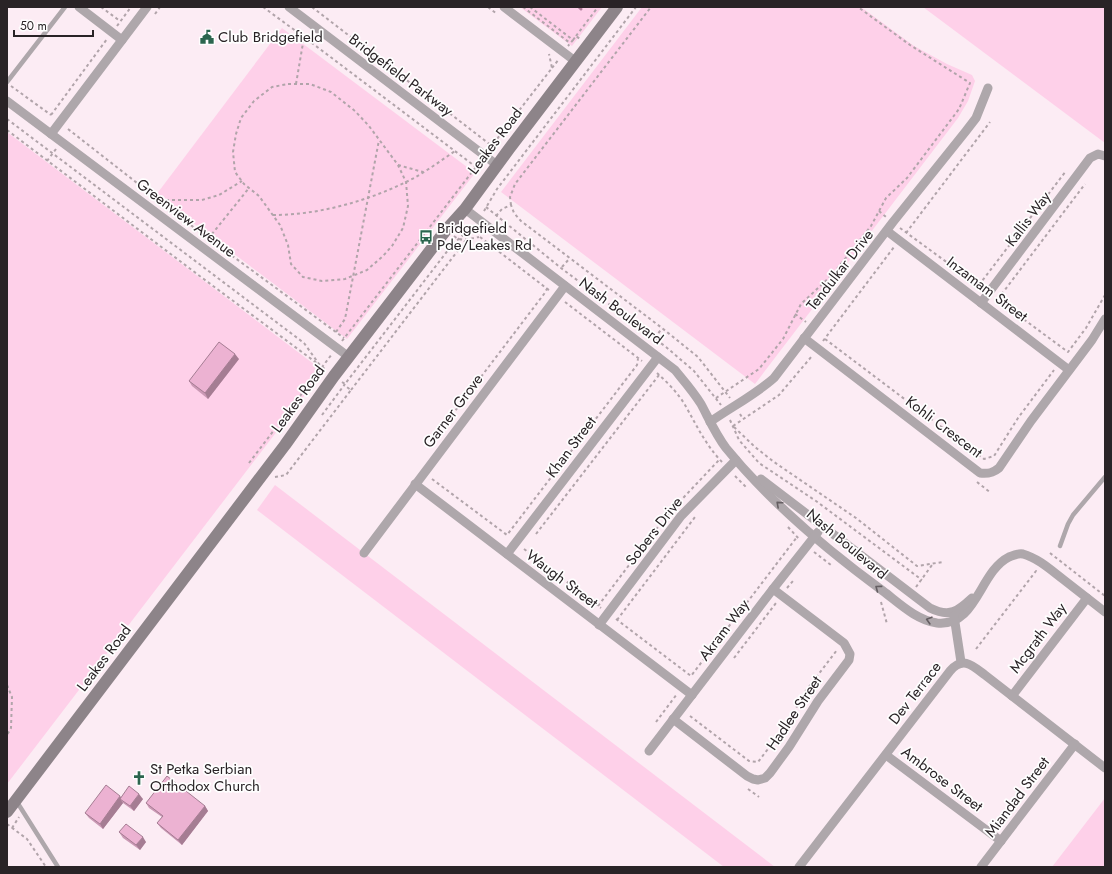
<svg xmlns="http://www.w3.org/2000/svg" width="1112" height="874" font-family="Jost,sans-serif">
  <rect width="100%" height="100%" fill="#fcecf4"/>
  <g fill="#fed0e9">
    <path d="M520 7H602L572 46Z"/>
    <path d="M642 7H861L914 46 947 64 972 75 975 81 968 101 958 118 755 384 501 192Z"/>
    <path d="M923 7H1105V143Z"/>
    <path d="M282 28 475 173 347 339 156 195Z"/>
    <path d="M7 132 323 371 7 784Z"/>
    <path d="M275 485 775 867H724L257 510Z"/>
    <path d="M1105 798V867H1052Z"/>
  </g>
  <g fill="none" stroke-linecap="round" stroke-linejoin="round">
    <path stroke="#b57f9d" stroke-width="3" d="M579 7 581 9"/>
    <g stroke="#b1a4aa" stroke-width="2" stroke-dasharray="3 3" stroke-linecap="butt">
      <path d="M101 7 120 21"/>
      <path d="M263 7 304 37 476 167"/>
      <path d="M312 7 492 146"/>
      <path d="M488 7 497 14"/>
      <path d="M523 7 570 43"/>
      <path d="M530 7 573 40 568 46"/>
      <path d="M155 14 160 7"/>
      <path d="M117 26 131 7"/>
      <path d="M576 36 598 7"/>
      <path d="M573 40 576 36 580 39"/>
      <path d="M552 68 559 59"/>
      <path d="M288 84H310L331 92 355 111 369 126 398 165 406 182 408 206 403 228 392 246 383 256 367 270 345 279 322 281 303 277 291 264 288 245 280 225 259 196 244 184 235 172 233 152 236 134 241 118 254 101 272 87Z"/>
      <path d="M296 84 304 37"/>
      <path d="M11 86 51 115"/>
      <path d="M51 115 107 39"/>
      <path d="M7 119 304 343 319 364 326 370"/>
      <path d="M68 129 201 233"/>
      <path d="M7 130 201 277 318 364"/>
      <path d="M490 148 552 68 549 54"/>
      <path d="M47 161 56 149"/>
      <path d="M398 165 423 172"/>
      <path d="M160 200H202L219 195 242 181"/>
      <path d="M511 205 510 197 515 184 651 7"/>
      <path d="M486 207 561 268 666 347 694 371 721 405"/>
      <path d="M484 211 497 189 636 7"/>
      <path d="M879 211 886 217"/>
      <path d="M273 215C320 215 372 200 414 178 428 170 442 160 455 151"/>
      <path d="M496 216 502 209 511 205 514 213 521 221 662 328 698 357 730 398"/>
      <path d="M900 228 982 288"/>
      <path d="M906 233 990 122"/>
      <path d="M454 236C462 243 470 238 479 237"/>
      <path d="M480 237 550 291"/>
      <path d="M208 239 249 188"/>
      <path d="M227 252 344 338"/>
      <path d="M562 267 570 258"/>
      <path d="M979 285 1066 171"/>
      <path d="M995 298 1068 352 1086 328 1105 295"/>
      <path d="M998 299 1085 184"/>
      <path d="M565 302 642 361"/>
      <path d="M795 314 806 322"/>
      <path d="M336 332 345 319 379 140"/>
      <path d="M655 338 662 328"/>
      <path d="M825 339 984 459 994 456 1018 418 1054 370"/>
      <path d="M342 341 479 163"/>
      <path d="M823 341 894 247"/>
      <path d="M657 373C667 382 678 393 685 405 697 426 705 444 722 462"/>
      <path d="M342 382 345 384 452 245 473 226"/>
      <path d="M351 390 466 240"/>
      <path d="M716 398 759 369 783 339 801 304 833 274 871 226 886 198 907 178 959 109 970 83 910 45 858 7"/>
      <path d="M740 414 743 419"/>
      <path d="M322 415 345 384"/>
      <path d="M452 415 544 294 548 287"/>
      <path d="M730 420 739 440 759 463 816 501 922 580"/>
      <path d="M733 426 779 395 812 356"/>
      <path d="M734 427 755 447 774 462 856 518 917 566 943 562"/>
      <path d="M249 463 332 354"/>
      <path d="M735 476 746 487"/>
      <path d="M275 477 286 475 351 390 344 385"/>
      <path d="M432 479 507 535 637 365 638 359"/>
      <path d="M977 482 991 493"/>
      <path d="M788 527 800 540"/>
      <path d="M536 534 659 375"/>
      <path d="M524 549 601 608"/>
      <path d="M814 552 831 565"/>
      <path d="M1050 553 1105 596"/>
      <path d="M916 587 932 565"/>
      <path d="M787 588 793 581"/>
      <path d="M881 602 887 624"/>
      <path d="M598 606 667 515 719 460"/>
      <path d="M616 619 691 676 797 537"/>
      <path d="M617 620 695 517"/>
      <path d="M976 649 1036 571 1037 572"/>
      <path d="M734 658 776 603"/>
      <path d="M7 685 12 697 11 728 7 735"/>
      <path d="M690 716 749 761 758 762 787 724 805 692 837 650"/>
      <path d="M656 722 677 694"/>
      <path d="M748 789 759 797"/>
      <path d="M7 824 27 839 46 867"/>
      <path d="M12 828 19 817"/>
    </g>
    <g stroke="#aea7ab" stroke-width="4.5">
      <path d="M7 82 65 7"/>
      <path d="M1060 546 1068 524 1073 515 1105 477"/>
      <path d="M17 802 58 867"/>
    </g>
    <g stroke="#aea7ab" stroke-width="9">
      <path d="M79 7 122 40"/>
      <path d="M289 7 497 165"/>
      <path d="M504 7 575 61"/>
      <path d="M7 101 349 357"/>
      <path d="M51 134 147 7"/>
      <path d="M465 209 675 370C684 381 693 391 701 404 709 419 716 435 726 448 770 502 827 550 883 591 899 603 916 620 937 623 977 627 979 572 1009 557 1014 555 1018 553 1023 554 1038 558 1052 571 1064 580 1078 591 1091 601 1105 612"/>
      <path d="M887 231 1069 370"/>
      <path d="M981 303 1090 158 1098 154 1105 156"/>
      <path d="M804 338 980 473C988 474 993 473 999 468L1031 421 1092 340 1105 319"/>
      <path d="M710 422C731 407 755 395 774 378L893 222 966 131 976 118 988 88"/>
      <path d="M761 479 930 608C950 618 958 611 972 598"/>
      <path d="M415 484 692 695"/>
      <path d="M364 553 565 286"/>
      <path d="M507 554 658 357"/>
      <path d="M954 616 961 662"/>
      <path d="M599 625 681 516 736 460"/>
      <path d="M1012 696 1087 598"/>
      <path d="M673 719 747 776 753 779 758 780 765 778 770 773 789 747 818 701 849 660 850 654 844 643 773 589"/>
      <path d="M649 751 773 589 818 532"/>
      <path d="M886 755 1001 841"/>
      <path d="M799 867 950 671C963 656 972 665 985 675L1105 768"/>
      <path d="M981 867 1075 744"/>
    </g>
    <path stroke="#8d8489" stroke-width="12" d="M7 812 285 445 334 376 446 230 465 209 509 149 617 7"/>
  </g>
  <g fill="#cb99b5">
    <path d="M239 359 208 399 192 386 189 381Z"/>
    <path d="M121 797 143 799 134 811 123 803 103 829 89 818 85 813Z"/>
    <path d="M146 803 205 806 208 811 182 845 161 828 157 823 162 817 149 808Z"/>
    <path d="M119 832 146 842 140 850 123 838Z"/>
  </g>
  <g fill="#a57d93">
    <path d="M235 354 239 359 208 399 205 393Z"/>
    <path d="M139 794 143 799 134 811 130 806Z"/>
    <path d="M120 796 124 801 120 799 123 803 103 829 100 824Z"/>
    <path d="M205 806 208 811 182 845 178 840Z"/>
    <path d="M143 837 146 842 140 850 136 845Z"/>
  </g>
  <g fill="#ecb2d2" stroke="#a57d93">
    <path d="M219 342 235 354 205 393 189 381Z"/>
    <path d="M167 776 205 806 178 840 157 823 163 816 146 803Z"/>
    <path d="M106 785 120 796 100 824 85 813Z"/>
    <path d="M129 786 139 794 130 806 120 799Z"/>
    <path d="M126 824 143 837 136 845 119 832Z"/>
  </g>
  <defs><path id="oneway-chevron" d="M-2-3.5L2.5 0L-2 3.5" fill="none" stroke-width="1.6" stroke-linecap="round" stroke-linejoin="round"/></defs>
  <g stroke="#655e62">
    <use href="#oneway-chevron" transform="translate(779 504) rotate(-138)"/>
    <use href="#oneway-chevron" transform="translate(878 588) rotate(-143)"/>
    <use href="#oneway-chevron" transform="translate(929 620) rotate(-164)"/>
  </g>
  <defs>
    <symbol id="civic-bare" viewBox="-9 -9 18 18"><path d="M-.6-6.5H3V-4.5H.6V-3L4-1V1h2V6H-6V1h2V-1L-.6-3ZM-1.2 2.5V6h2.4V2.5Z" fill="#2b654e" stroke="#fefefe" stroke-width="2.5" paint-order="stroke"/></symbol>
    <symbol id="bus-bare" viewBox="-9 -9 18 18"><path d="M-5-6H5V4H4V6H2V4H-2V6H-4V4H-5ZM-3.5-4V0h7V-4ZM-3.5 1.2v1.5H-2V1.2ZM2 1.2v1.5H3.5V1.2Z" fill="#2b654e" stroke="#fefefe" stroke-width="2.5" paint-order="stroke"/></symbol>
    <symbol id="church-bare" viewBox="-9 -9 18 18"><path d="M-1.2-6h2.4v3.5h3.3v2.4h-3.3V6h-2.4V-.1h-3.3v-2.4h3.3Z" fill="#2b654e" stroke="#fefefe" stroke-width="2.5" paint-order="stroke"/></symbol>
  </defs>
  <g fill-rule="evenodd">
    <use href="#civic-bare" x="197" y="27" width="20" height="20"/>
    <use href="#bus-bare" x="416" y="227" width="20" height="20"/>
    <use href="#church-bare" x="129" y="768" width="20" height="20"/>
  </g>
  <g text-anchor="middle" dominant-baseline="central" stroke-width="3.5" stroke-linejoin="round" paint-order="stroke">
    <g font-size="15" fill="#292326" stroke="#fefefe" text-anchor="start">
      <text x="218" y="37">Club Bridgefield</text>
      <text x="437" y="228">Bridgefield<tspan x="437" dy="17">Pde/Leakes Rd</tspan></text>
      <text x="150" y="769">St Petka Serbian<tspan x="150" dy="17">Orthodox Church</tspan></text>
    </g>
    <g font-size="15" fill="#292326" stroke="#fefefe">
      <text transform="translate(401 75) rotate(37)">Bridgefield Parkway</text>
      <text transform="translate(495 141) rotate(-53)">Leakes Road</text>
      <text transform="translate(186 218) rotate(37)">Greenview Avenue</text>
      <text transform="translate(1028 219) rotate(-53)">Kallis Way</text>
      <text transform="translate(840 270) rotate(-52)">Tendulkar Drive</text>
      <text transform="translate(987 289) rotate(37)">Inzamam Street</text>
      <text transform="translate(621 311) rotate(37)">Nash Boulevard</text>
      <text transform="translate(298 399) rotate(-54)">Leakes Road</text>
      <text transform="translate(453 411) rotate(-53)">Garner Grove</text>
      <text transform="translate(944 427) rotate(37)">Kohli Crescent</text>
      <text transform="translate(571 447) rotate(-53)">Khan Street</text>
      <text transform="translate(654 531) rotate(-52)">Sobers Drive</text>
      <text transform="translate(847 544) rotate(40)">Nash Boulevard</text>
      <text transform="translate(562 579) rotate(37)">Waugh Street</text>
      <text transform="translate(724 630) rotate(-53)">Akram Way</text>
      <text transform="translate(1038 638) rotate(-53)">Mcgrath Way</text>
      <text transform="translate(104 658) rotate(-53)">Leakes Road</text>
      <text transform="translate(915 693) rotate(-52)">Dev Terrace</text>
      <text transform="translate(794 713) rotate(-56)">Hadlee Street</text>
      <text transform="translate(942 779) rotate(37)">Ambrose Street</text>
      <text transform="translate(1017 797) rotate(-53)">Miandad Street</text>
    </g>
  </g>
  <rect width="1112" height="874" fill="none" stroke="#292326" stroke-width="16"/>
  <path d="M14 30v6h79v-6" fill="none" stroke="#292326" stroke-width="2"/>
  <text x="20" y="30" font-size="12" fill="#292326" stroke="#fefefe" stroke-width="3" paint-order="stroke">50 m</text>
</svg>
